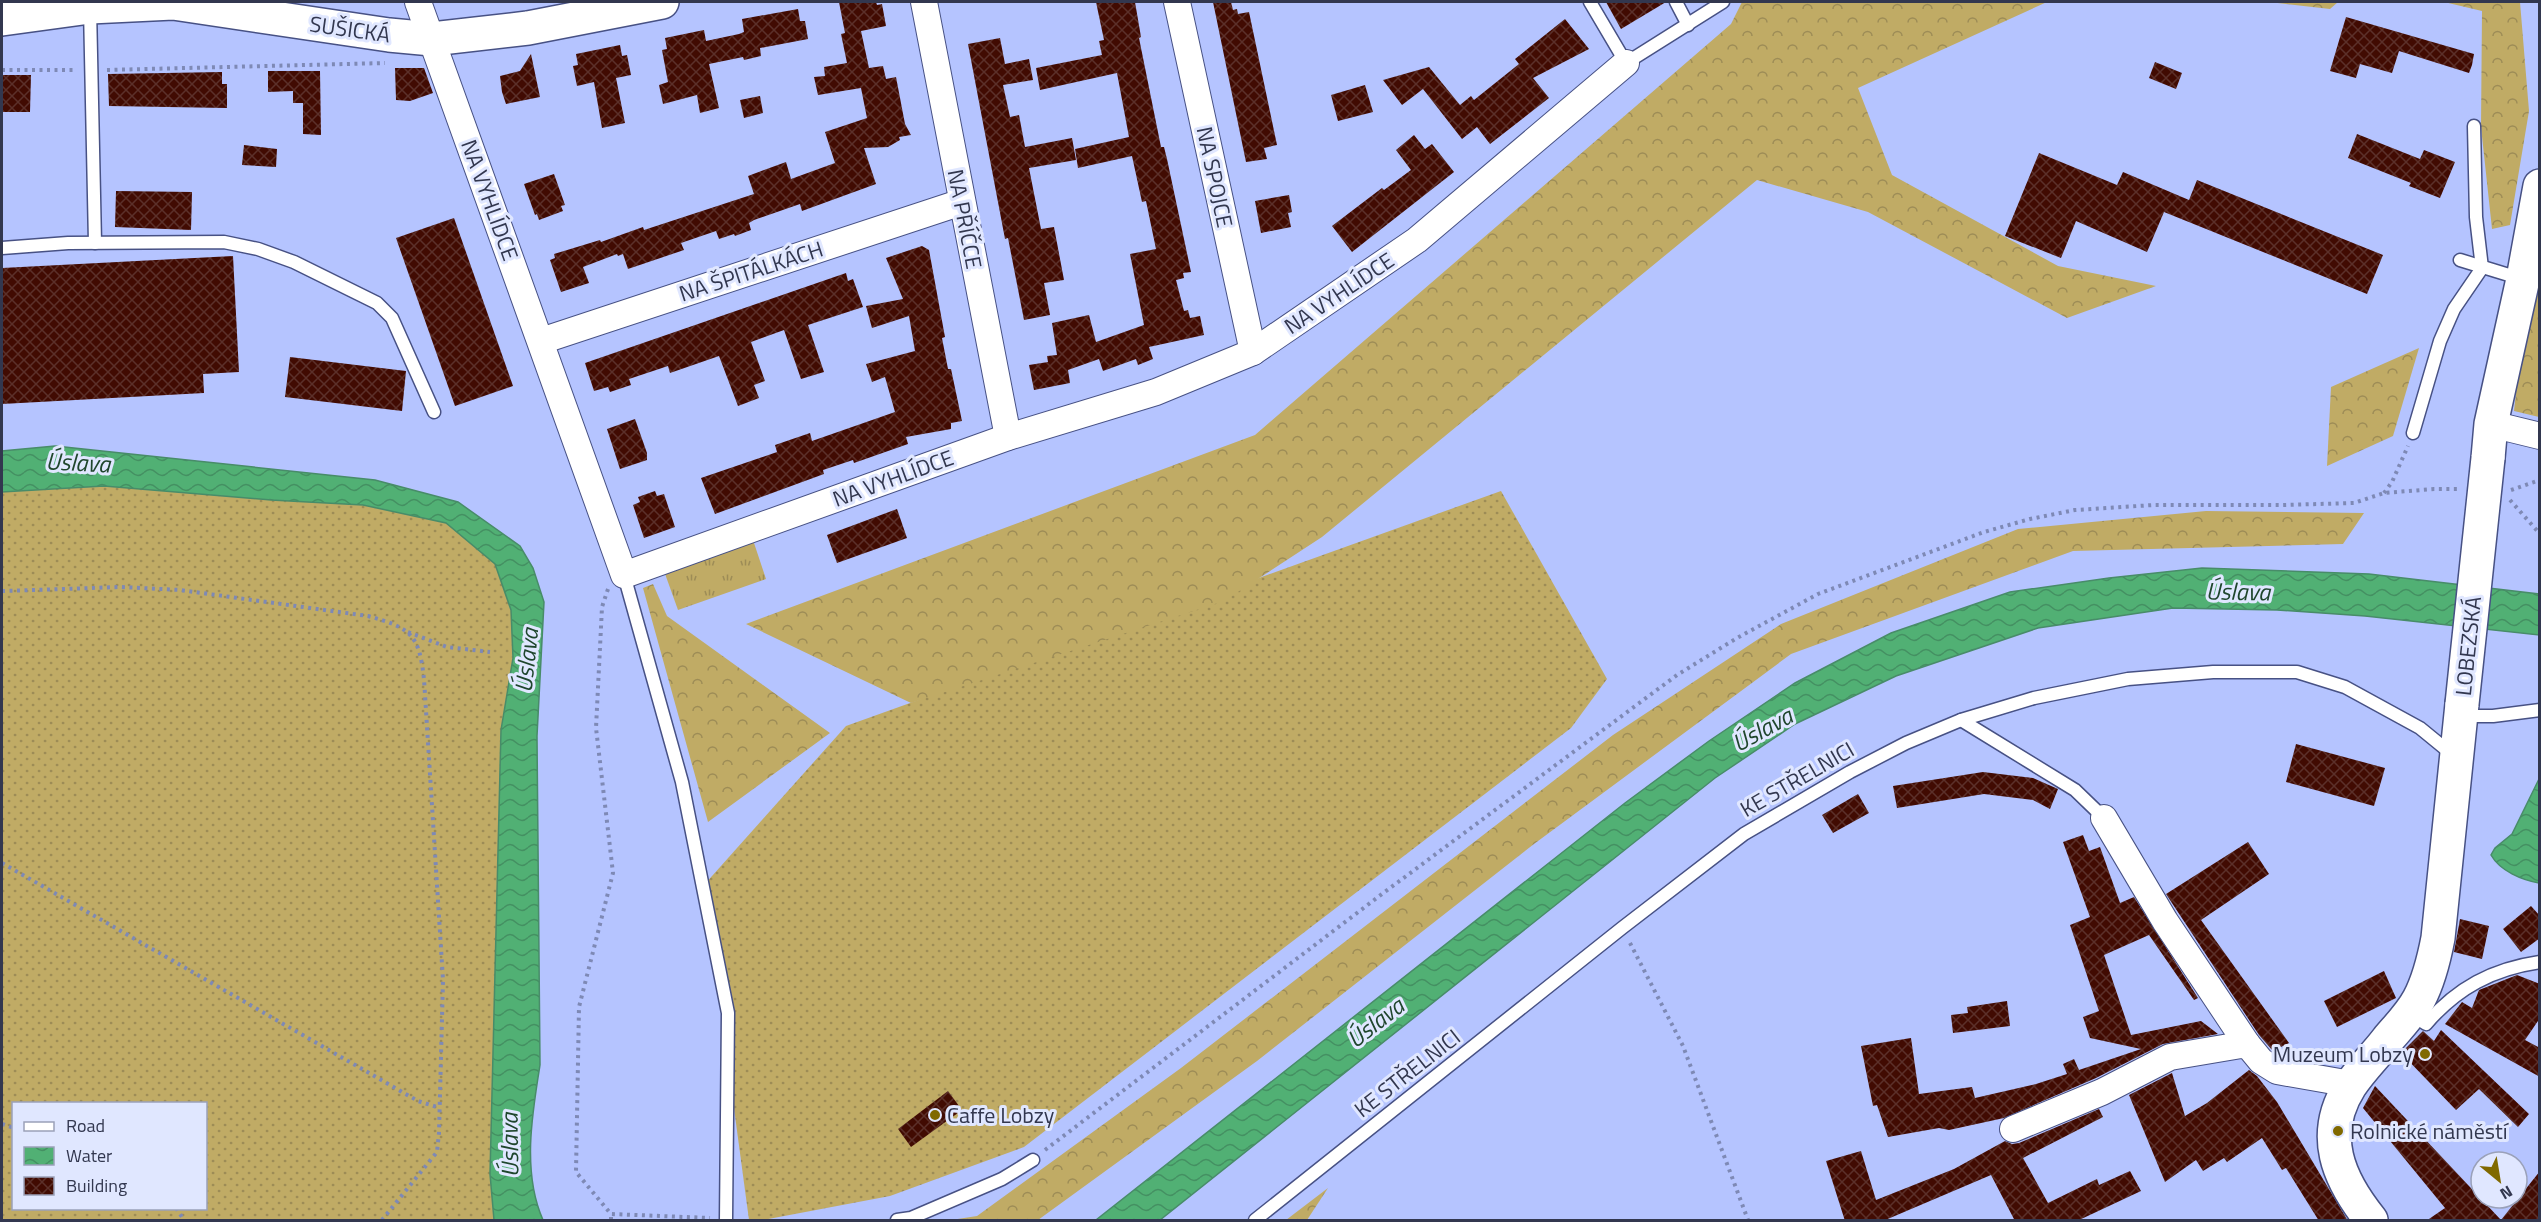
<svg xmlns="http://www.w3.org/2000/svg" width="2541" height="1222" font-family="'Titillium Web',sans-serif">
  <defs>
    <pattern id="grass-dots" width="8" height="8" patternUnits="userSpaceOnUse" patternTransform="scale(1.5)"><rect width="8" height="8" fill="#c0ab65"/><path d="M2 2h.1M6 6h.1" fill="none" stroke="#9d8c56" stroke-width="1.8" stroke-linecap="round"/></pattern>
    <pattern id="forest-crowns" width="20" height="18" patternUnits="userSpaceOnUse" patternTransform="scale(1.5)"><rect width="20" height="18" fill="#c0ab65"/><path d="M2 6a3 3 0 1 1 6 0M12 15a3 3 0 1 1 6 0" fill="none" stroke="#9d8c56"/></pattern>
    <pattern id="park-tufts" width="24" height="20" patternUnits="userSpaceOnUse" patternTransform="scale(1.5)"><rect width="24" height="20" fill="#c0ab65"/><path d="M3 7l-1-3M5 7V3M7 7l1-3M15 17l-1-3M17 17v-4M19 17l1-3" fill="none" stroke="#9d8c56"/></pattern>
    <pattern id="water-waves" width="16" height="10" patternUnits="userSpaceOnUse" patternTransform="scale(1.5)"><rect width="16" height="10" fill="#51b074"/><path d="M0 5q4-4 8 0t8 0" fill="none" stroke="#449062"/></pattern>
    <pattern id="building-cross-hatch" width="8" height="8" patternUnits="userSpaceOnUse" patternTransform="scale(1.5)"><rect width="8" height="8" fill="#410b02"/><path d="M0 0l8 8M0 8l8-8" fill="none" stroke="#5b302a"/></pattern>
  </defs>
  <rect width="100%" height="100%" fill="#b5c4ff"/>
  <g fill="url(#grass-dots)" fill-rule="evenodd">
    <path d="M104 486 271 500 363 505 446 523 495 564 511 610 513 658 501 730 490 1174 494 1220H2V492ZM14 1104H206V1208H14Z"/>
    <path d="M1501 491 1607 679 1571 728 1024 1147 890 1196 763 1220H749L704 885 846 726Z"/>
  </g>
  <g fill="url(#forest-crowns)">
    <path d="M1742 2H2047L1858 88 1892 175 2058 266 2156 286 2067 318 1868 212 1757 180 1322 537 1224 601 911 703 746 624 1255 435 1731 24Z"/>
    <path d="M2269 2H2338L2330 9Z"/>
    <path d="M2444 2H2520L2529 111 2510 225 2492 229 2481 127 2482 11Z"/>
    <path d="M2539 282V417L2514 411 2519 365Z"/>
    <path d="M2419 348 2393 436 2327 466 2331 387Z"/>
    <path d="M2206 511 2364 513 2343 544 2073 551 1791 654 1534 844 1257 1061 1038 1220H951L977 1216 1181 1068 1613 735 1781 624 2018 529Z"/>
    <path d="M653 584 667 616 830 733 708 822 643 588Z"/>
    <path d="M1328 1188 1307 1220H1286Z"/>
  </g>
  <path fill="url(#park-tufts)" d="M753 540 766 579 678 610 664 571Z"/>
  <g fill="url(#water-waves)" stroke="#488c69" stroke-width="1.5">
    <path d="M55 446 375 480 458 502 520 546 533 568 544 602 537 736 540 1065C532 1114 522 1173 543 1220H494L490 1174 501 730 513 658 511 610 495 564 446 523 363 505 271 500 104 486 2 492V451Z"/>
    <path d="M2202 568 2369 574 2539 594V635L2365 616 2277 610 2173 608 2038 628 1896 676 1795 724 1715 778 1160 1220H1096L1625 803 1709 741 1795 683 1891 633 2010 592 2109 578Z"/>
    <path d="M2539 779V883C2522 880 2500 871 2491 855L2495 848 2512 834Z"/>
  </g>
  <g fill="url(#building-cross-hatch)">
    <path d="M839 2H876L877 5 882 4 886 26 861 31 869 68 883 66 886 79 896 77 905 124 911 135 899 137 900 140 888 147 864 148 876 184 802 211 800 204 754 220 749 223 751 230 735 236 734 234 719 239 716 231 681 243 684 250 628 269 623 254 618 256 617 254 583 267 589 283 561 292 550 260 555 258 554 254 600 240 601 242 643 227 644 230 754 194 748 176 786 162 791 179 835 163 825 132 867 118 861 88 818 95 814 77 825 76 824 67 847 63 841 34 845 33Z"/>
    <path d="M1096 2H1135L1141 37 1139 38 1161 147H1164L1167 159 1191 272 1183 273 1184 278 1176 280 1184 311 1188 310 1190 318 1200 316 1204 335 1149 347 1153 359 1138 365 1136 359 1103 371 1099 359 1068 370 1070 383 1034 390 1029 365 1048 362 1047 356 1057 355 1052 323 1089 315 1096 342 1144 325 1130 254 1156 249 1146 201 1142 202 1132 156 1078 168 1075 149 1129 137 1117 73 1040 90 1036 68 1102 55 1099 41 1104 40Z"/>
    <path d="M1213 2H1231L1233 10 1237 9 1238 14 1249 12 1277 145 1264 148 1267 159 1246 162Z"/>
    <path d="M1606 2H1666L1621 29Z"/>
    <path d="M798 9 800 21H805L808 39 760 48 761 56 744 60 743 57 709 64 719 108 700 113 697 95 663 104 659 85 668 82 662 50 667 49 665 38 704 30 706 41 739 34 744 32 742 19Z"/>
    <path d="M2346 17 2474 54 2472 65 2469 73 2399 51 2392 73 2360 64 2356 78 2330 71Z"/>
    <path d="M1565 19 1589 49 1533 78 1549 98 1490 144 1477 127 1462 139 1423 89 1402 105 1383 80 1429 67 1460 105 1471 96 1474 100 1519 64 1515 59Z"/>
    <path d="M1000 38 1005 64 1029 59 1033 80 1003 85 1010 117 1019 115 1025 147 1072 138 1076 160 1029 168 1041 229 1054 227 1064 280 1044 283 1050 315 1024 320 1008 238 1005 239 968 44Z"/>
    <path d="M620 45 622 56 627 55 631 75 616 78 625 123 602 128 594 82 577 86 573 66 578 65 576 54Z"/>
    <path d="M531 54 540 97 506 104 502 92 500 76 520 71Z"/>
    <path d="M2155 62 2182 73 2176 89 2149 78Z"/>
    <path d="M395 68H424L433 93 410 101 396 100Z"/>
    <path d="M268 71H320L321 135 303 134V103H293V91L268 92Z"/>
    <path d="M222 72V84H227V108L109 106 108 74Z"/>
    <path d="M2 75H31L30 112H2Z"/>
    <path d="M1365 85 1373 112 1338 121 1331 95Z"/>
    <path d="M760 96 763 113 744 118 740 100Z"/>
    <path d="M2357 134 2420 159 2424 150 2455 162 2440 198 2409 186 2411 183 2348 158Z"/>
    <path d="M1414 135 1425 149 1432 144 1454 172 1352 252 1332 226 1382 188 1384 190 1411 170 1396 150Z"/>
    <path d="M244 145 277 149 276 167 242 165Z"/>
    <path d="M2039 153 2117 185 2123 172 2189 200 2197 180 2383 255 2367 294 2164 212 2147 252 2076 221 2061 258 2005 236Z"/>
    <path d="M554 174 565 205 561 206 563 211 539 220 537 214 535 215 524 184Z"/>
    <path d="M116 191 192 192 191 230 115 227Z"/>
    <path d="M1289 195 1292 212 1288 213 1291 227 1261 233 1255 201Z"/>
    <path d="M454 218 513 386 455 406 396 238Z"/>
    <path d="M922 246 929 250 945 337 942 338 948 369H951L962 421 951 423V429L906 437 908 444 854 463 853 460 823 470 824 474 715 514 701 478 777 452 775 445 810 433 812 441 895 412 885 377 872 382 866 364 915 351 909 316 872 328 866 306 903 299 886 258Z"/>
    <path d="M233 256 239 372 203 374 204 393 2 404V268Z"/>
    <path d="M846 273 848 281 853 279 863 307 808 325 824 372 801 379 784 330 751 342 765 381 754 385 759 398 738 406 719 356 670 373 668 366 629 379 631 385 610 392 608 387 594 391 585 363Z"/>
    <path d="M290 357 406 371 402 411 285 397Z"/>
    <path d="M635 419 647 453V460L620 469 607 429Z"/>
    <path d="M655 491 657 496 664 494 675 527 644 538 633 505 640 502 638 497Z"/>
    <path d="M897 509 907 538 837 563 827 535Z"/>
    <path d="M2296 744 2385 768 2374 806 2286 782Z"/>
    <path d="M1983 772 2033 778 2058 789 2050 809 2033 800 1984 794 1897 808 1893 786Z"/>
    <path d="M1858 794 1869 813 1833 833 1822 815Z"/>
    <path d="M2083 835 2089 851 2100 847 2120 903 2134 897 2198 998 2194 1000 2149 935 2104 955 2131 1035 2201 1021 2218 1034 2163 1044 2096 1078 2004 1118 1949 1130 1939 1128 1888 1137 1877 1105 1873 1106 1861 1046 1911 1038 1919 1094 1972 1087 1975 1098 2036 1084 2067 1074 2063 1064 2074 1059 2079 1070 2141 1049 2090 1038 2083 1017 2099 1011 2070 925 2090 917 2063 842Z"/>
    <path d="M2248 842 2269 874 2201 920 2289 1043 2273 1051 2259 1035 2166 894Z"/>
    <path d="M2531 906 2540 916V938L2521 952 2503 929Z"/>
    <path d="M2460 919 2489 926 2482 959 2454 952Z"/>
    <path d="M2384 971 2396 998 2337 1027 2324 1001Z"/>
    <path d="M2517 975 2540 984V1018L2525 1040 2540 1048V1077L2445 1024 2462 1002 2472 1008 2479 990Z"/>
    <path d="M2007 1001 2010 1026 1953 1033 1951 1015 1968 1013 1967 1007Z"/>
    <path d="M2441 1030 2529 1114 2518 1127 2479 1089 2456 1110 2401 1053 2423 1031 2434 1041Z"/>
    <path d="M2249 1070 2257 1076 2277 1102 2348 1221H2319L2286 1168 2282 1170 2262 1138 2227 1162 2224 1158 2203 1171 2196 1160 2165 1182 2129 1095 2172 1073 2185 1116 2207 1103Z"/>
    <path d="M2375 1086 2501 1220 2540 1171V1221H2426L2445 1208 2363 1108Z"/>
    <path d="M948 1091 962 1110 911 1147 898 1129Z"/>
    <path d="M2099 1109 2103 1117 2023 1158 2048 1203 2097 1179 2099 1185 2130 1171 2141 1191 2077 1221H2015L1991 1175 1883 1221H1845L1826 1161 1861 1151 1876 1200 1954 1169 2005 1141 2012 1144 2019 1143Z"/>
  </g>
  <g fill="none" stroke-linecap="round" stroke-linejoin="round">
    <defs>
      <g id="lane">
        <path d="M1590 2 1626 63 1723 2"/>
        <path d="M1676 2 1688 25"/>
        <path d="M90 8 95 243"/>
        <path d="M2 248 68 243 224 242 258 249 294 262 377 303 392 318 434 412"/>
        <path d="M2460 260 2522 279"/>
        <path d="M2413 433 2440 341 2454 309 2482 268 2476 217 2474 126"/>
        <path d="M624 575 682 782 728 1013 726 1220"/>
        <path d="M2463 716H2493L2540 710"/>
        <path d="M1961 720 2075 790 2104 818"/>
        <path d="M2410 1014 2426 1024C2457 988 2492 969 2540 962"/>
        <path d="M897 1220 911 1218 1002 1179 1033 1160"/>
        <path d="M1255 1220 1622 928 1744 834 1850 772 1906 743 1961 720 2034 698 2128 679 2213 672H2297L2345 687 2420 728 2453 755"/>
      </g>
      <g id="street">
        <path d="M418 2 624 575 1008 437 1156 392 1253 352 1417 240 1626 63"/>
        <path d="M924 2 1008 437"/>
        <path d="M1177 2 1253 352"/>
        <path d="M541 341 962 202"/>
        <path d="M2491 424 2540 436"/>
        <path d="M2104 818 2165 921 2247 1044"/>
        <path d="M2013 1129 2102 1092 2170 1057 2247 1044 2261 1061 2277 1071 2351 1084"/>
      </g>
      <g id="secondary">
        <path d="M2 19 90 7 173 3 389 35 432 39 528 28 662 2"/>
        <path d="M2488 458 2491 424 2523 279 2540 186"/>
        <path d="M2371 1220C2338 1179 2319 1135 2350 1086 2361 1069 2376 1055 2388 1039 2399 1026 2411 1014 2419 999 2429 980 2434 959 2438 938L2462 704"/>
      </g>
    </defs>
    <use href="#lane" stroke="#475184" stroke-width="15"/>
    <use href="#street" stroke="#475184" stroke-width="28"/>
    <use href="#secondary" stroke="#475184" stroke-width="36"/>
    <g stroke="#7e89b5" stroke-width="4" stroke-dasharray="3 4.5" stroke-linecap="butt">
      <path d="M2 70H76"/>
      <path d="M107 70 385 63"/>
      <path d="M2511 490 2540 480"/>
      <path d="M2384 493 2392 482 2408 446"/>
      <path d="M2510 500 2540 534"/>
      <path d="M608 589 602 607 596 728 613 873 579 1007 576 1172 611 1214 710 1218"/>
      <path d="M2 591 121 587 180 590 368 616C411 628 419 634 424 679L443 980 439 1133 437 1152 382 1220"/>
      <path d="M408 632 447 647 490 652"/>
      <path d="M2 863 418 1101 440 1108"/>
      <path d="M1630 943 1683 1046 1748 1220"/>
      <path d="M2 1124 14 1128"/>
      <path d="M1045 1150 1382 894 1677 675 1737 638 1818 594 1984 532 2030 519 2075 510 2154 505H2282L2354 503 2384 493 2434 489H2459"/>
      <path d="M176 1208 184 1220"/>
      <path d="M611 1220V1214"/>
    </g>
    <use href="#lane" stroke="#fff" stroke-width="12"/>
    <use href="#street" stroke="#fff" stroke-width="26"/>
    <use href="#secondary" stroke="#fff" stroke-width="33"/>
    <defs>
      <path id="secondary-bridge" d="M2462 704 2488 458"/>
    </defs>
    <use href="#secondary-bridge" stroke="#475184" stroke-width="36" stroke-linecap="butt"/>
    <use href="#secondary-bridge" stroke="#fff" stroke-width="33"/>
  </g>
  <g fill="#806900" stroke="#e0e7ff" stroke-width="2">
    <circle cx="2425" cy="1054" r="6"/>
    <circle cx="935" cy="1115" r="6"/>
    <circle cx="2338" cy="1131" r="6"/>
  </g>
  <g text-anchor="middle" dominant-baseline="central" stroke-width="6" stroke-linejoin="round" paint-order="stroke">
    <g font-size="22" fill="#32374f" stroke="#e0e7ff">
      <text transform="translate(350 29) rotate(8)">SUŠICKÁ</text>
      <text transform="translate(1215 177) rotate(78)">NA SPOJCE</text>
      <text transform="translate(490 200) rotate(70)">NA VYHLÍDCE</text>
      <text transform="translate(965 219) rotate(79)">NA PŘÍČCE</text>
      <text transform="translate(751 271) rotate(-18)">NA ŠPITÁLKÁCH</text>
      <text transform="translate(1339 293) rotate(-34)">NA VYHLÍDCE</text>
      <text transform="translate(893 478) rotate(-20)">NA VYHLÍDCE</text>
      <text transform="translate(2468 646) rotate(-84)">LOBEZSKÁ</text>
      <text transform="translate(1797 779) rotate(-30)">KE STŘELNICI</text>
      <text transform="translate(1407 1073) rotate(-38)">KE STŘELNICI</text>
    </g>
    <g font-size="22" fill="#32374f" stroke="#e0e7ff" text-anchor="start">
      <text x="2413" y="1054" text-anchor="end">Muzeum Lobzy</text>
      <text x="947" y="1115">Caffe Lobzy</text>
      <text x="2350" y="1131">Rolnické náměstí</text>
    </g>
    <g font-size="24" font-style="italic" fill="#1f462d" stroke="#e0e7ff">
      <text transform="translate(78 462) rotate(3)">Úslava</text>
      <text transform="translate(2238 591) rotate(1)">Úslava</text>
      <text transform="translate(526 660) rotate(-84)">Úslava</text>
      <text transform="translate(1762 729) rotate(-29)">Úslava</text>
      <text transform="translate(1375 1022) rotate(-38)">Úslava</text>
      <text transform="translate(509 1145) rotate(-91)">Úslava</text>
    </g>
  </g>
  <rect width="2541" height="1222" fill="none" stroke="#32374f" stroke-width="6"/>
  <rect x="12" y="1102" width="195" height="108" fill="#e0e7ff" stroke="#9aa1b9" stroke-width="1.5"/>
  <rect x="24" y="1122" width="30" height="9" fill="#ffffff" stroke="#9aa1b9" stroke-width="1.5"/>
  <text x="66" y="1132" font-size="18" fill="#32374f">Road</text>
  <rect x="24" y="1147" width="30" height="18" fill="url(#water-waves)" stroke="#9aa1b9" stroke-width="1.5"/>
  <text x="66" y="1162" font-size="18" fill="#32374f">Water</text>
  <rect x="24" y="1177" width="30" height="18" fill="url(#building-cross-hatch)" stroke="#9aa1b9" stroke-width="1.5"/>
  <text x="66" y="1192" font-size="18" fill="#32374f">Building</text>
  <g transform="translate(2499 1180) rotate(150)"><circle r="28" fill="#e0e7ff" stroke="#9aa1b9" stroke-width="1.5"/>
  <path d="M0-4.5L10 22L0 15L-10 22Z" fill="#806900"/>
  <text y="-9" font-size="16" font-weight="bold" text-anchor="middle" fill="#32374f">N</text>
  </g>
</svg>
